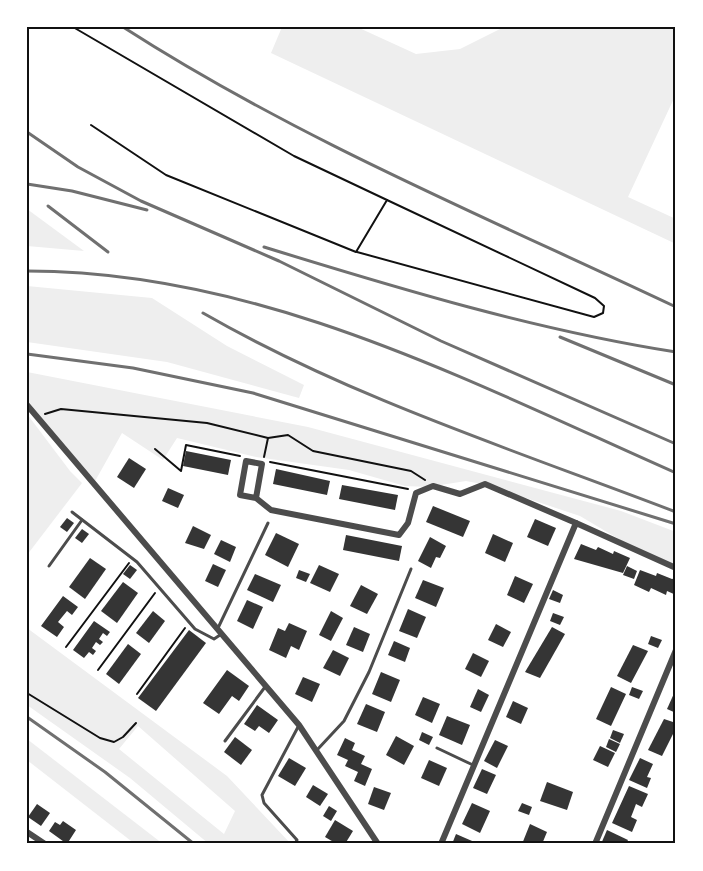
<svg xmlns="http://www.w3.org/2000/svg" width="703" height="871" font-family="'Titillium Web',sans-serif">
  <rect width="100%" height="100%" fill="#fff"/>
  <g fill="#eee" fill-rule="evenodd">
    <path d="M282 27H357L416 54 460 49 504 27H676V94L628 197 676 219V244L271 53Z"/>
    <path d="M27 209 84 251 27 246Z"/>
    <path d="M27 286 152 298 227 346 304 385 299 398 167 362 27 342Z"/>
    <path d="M27 372 308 427 621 511 676 532V568L639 551 580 516 487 485 466 481 428 487 405 486 349 470 256 457 177 438 163 460 122 433 94 483 27 405Z"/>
    <path d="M27 414 70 471 82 483 27 555Z"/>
    <path d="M27 628 227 776 291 844H209L130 778 27 705ZM138 726 235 811 224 834 119 749Z"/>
    <path d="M27 739 163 844H135L27 760Z"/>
  </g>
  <g fill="#353535">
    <path d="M186 451 231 460 228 475 183 466Z"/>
    <path d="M129 458 146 469 134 488 117 477Z"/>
    <path d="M276 469 330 481 327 495 273 484Z"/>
    <path d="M342 485 398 495 395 510 339 499Z"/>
    <path d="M168 488 184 495 178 508 162 501Z"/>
    <path d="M433 506 470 521 463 537 426 522Z"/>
    <path d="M67 518 74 523 67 532 60 527Z"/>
    <path d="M535 519 556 528 548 546 527 537Z"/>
    <path d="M193 526 211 535 204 549 185 543Z"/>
    <path d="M82 529 89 534 82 543 75 538Z"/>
    <path d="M276 533 299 544 288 567 265 555Z"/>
    <path d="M493 534 513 543 505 562 485 553Z"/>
    <path d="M346 535 402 546 399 561 343 550Z"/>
    <path d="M430 537 446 546 440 558 436 557 431 568 418 561Z"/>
    <path d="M221 540 236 547 230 562 214 554Z"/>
    <path d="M581 544 596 550 598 547 613 554 614 551 630 558 623 573 574 559Z"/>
    <path d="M90 558 106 569 85 599 69 587Z"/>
    <path d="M213 564 226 570 218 587 205 581Z"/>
    <path d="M130 565 137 570 130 579 123 574Z"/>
    <path d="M319 565 339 574 330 592 310 583Z"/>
    <path d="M627 566 637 571 634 579 623 575Z"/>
    <path d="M299 570 310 574 306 582 296 578Z"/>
    <path d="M640 570 656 576 657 573 672 579 676 578V595L667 591 666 595 651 588 649 592 634 585Z"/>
    <path d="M255 574 281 585 273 602 247 590Z"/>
    <path d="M515 576 533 584 524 603 507 595Z"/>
    <path d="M423 580 444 588 436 607 415 598Z"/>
    <path d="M123 582 138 593 117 623 101 611Z"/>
    <path d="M361 585 378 594 367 614 350 606Z"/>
    <path d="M553 590 563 595 560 603 549 599Z"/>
    <path d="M63 596 78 607 72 615 67 611 58 622 64 627 57 637 41 626Z"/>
    <path d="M247 600 263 607 253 629 237 621Z"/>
    <path d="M408 609 426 617 417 638 399 631Z"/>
    <path d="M153 611 165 621 149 643 136 633Z"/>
    <path d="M331 611 343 618 331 641 319 635Z"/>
    <path d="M553 613 564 617 560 625 550 621Z"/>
    <path d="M94 621 110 632 107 636 103 633 99 639 103 642 100 645 96 642 92 648 96 651 93 655 89 652 84 658 73 650Z"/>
    <path d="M289 623 307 631 299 650 291 646 286 658 269 650 278 628 285 631Z"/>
    <path d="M496 624 511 632 503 647 488 640Z"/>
    <path d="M354 627 370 634 363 652 346 645Z"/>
    <path d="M552 627 565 634 540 678 525 672Z"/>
    <path d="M189 630 206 643 156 711 138 698Z"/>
    <path d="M651 636 662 640 658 648 648 644Z"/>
    <path d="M394 641 410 648 405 662 388 655Z"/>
    <path d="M128 644 141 654 119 684 106 674Z"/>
    <path d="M633 645 648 651 631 683 617 676Z"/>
    <path d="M333 650 349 658 340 676 323 668Z"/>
    <path d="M473 653 489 661 481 677 465 669Z"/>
    <path d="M227 670 249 686 239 701 232 696 219 714 203 703Z"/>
    <path d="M381 672 400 680 391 702 372 694Z"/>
    <path d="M303 677 320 684 312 702 295 694Z"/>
    <path d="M611 687 626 694 611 726 596 719Z"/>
    <path d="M632 687 643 691 639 699 629 695Z"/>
    <path d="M478 689 489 695 481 712 470 707Z"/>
    <path d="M676 689V713L667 709Z"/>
    <path d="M423 697 440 704 432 723 415 715Z"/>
    <path d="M513 701 528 708 521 724 506 717Z"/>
    <path d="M366 704 385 712 377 732 357 724Z"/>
    <path d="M257 705 278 720 269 733 259 726 255 731 244 724Z"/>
    <path d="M447 716 470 725 462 745 439 735Z"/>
    <path d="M664 719 676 723V728L662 756 648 750Z"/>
    <path d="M613 730 624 734 620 743 610 738Z"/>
    <path d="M422 732 433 737 429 745 419 740Z"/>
    <path d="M396 736 414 746 404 765 386 755Z"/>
    <path d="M235 737 252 750 241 765 224 752Z"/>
    <path d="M345 738 355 743 352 750 365 756 361 764 372 769 365 786 354 781 358 772 345 766 348 760 337 755Z"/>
    <path d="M609 739 620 744 616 752 606 747Z"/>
    <path d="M495 740 508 746 497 768 484 761Z"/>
    <path d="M600 746 615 753 608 767 593 760Z"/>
    <path d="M289 758 306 768 295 786 278 776Z"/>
    <path d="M640 758 653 764 647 777 651 778 647 788 629 780Z"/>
    <path d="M429 760 447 768 439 786 421 778Z"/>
    <path d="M482 769 496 775 487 794 473 788Z"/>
    <path d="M547 782 573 792 567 810 540 801Z"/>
    <path d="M313 785 328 794 320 806 306 797Z"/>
    <path d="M629 786 648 794 642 807 636 804 633 812 631 817 637 820 632 832 612 823Z"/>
    <path d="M374 787 391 793 384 810 368 804Z"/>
    <path d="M472 803 490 811 480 833 462 824Z"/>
    <path d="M522 803 532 807 529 815 518 811Z"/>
    <path d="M37 804 50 813 41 826 28 817Z"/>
    <path d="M329 806 337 811 331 821 323 816Z"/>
    <path d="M335 820 353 831 345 844H337L325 837Z"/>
    <path d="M63 821 76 830 67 844 49 831 55 822 60 825Z"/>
    <path d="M530 824 547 832 542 844H522Z"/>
    <path d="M607 830 628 840 626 844H601Z"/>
    <path d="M456 834 479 844H452Z"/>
  </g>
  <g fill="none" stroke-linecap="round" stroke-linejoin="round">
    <g stroke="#111" stroke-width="2">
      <path d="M73 27 294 156 387 200 356 252 166 175 91 125"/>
      <path d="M357 252 594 317 603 313 604 306 595 298 387 200"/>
      <path d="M45 414 61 409 207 423 268 438 288 435 313 451 411 471 425 480"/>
      <path d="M155 449 181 471 186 445 240 456"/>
      <path d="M264 457 268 438"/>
      <path d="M270 462 408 489"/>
      <path d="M66 647 129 563"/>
      <path d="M98 670 155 593"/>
      <path d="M27 693 100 738 114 742 123 737 136 723"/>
      <path d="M137 694 185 628"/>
    </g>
    <g stroke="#4c4c4c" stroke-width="3">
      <path d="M72 512 137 562 195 629 214 639 220 635"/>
      <path d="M49 566 82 520"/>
      <path d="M218 628 268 523"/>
      <path d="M225 741 265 687"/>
      <path d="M437 748 473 765"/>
      <path d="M317 750 344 721 369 672 411 569"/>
      <path d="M295 844 297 840 264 803 262 795 298 727"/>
    </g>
    <g stroke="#4c4c4c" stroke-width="6">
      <path d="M27 405 299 725 378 844"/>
      <path d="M256 498 262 464 246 461 240 495 256 498 271 510 399 535 408 523 416 493 433 486 460 494 485 484 576 523"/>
      <path d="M27 832 45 844"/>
      <path d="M441 844 576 523 676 568"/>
      <path d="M595 844 676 650"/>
    </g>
    <g stroke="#707070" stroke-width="3">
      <path d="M123 27C297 139 490 219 676 307"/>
      <path d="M27 132 78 167 141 201 279 261 441 341 676 444"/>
      <path d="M27 184 72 191 147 210"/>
      <path d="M48 206 108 252"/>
      <path d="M264 247C400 289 536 330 676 352"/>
      <path d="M27 271C260 271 468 381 676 473"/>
      <path d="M203 313C351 398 517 451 676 512"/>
      <path d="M560 337 676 385"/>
      <path d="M27 354 133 368 253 393 676 524"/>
      <path d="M27 717 105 772 194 844"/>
    </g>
  </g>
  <rect width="703" height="871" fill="none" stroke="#ffffff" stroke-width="57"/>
  <rect x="28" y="28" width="646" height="814" fill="none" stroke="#111" stroke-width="2"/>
</svg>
